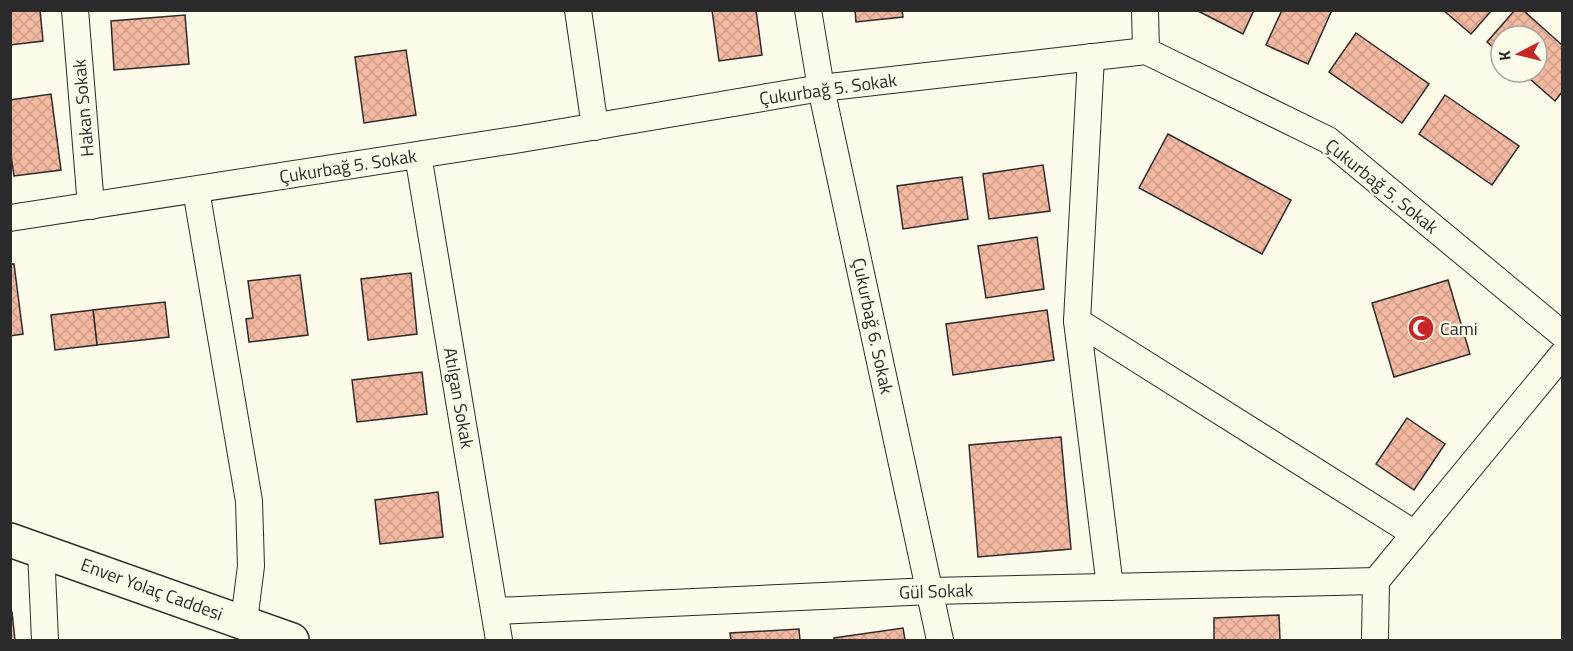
<svg xmlns="http://www.w3.org/2000/svg" width="1573" height="651" font-family="'Titillium Web',sans-serif">
  <defs>
    <pattern id="building-cross-hatch" width="8" height="8" patternUnits="userSpaceOnUse" patternTransform="scale(1.5)"><rect width="8" height="8" fill="#f2b8a0"/><path d="M0 0l8 8M0 8l8-8" fill="none" stroke="#d09e8a"/></pattern>
  </defs>
  <rect width="100%" height="100%" fill="#fdfbea"/>
  <g fill="url(#building-cross-hatch)" stroke="#2b2b2b" stroke-width="1.5">
    <path d="M10 10H40L43 41 10 45Z"/>
    <path d="M712 10H756L762 55 719 61Z"/>
    <path d="M855 10H902L903 17 856 22Z"/>
    <path d="M1196 10H1254L1243 34Z"/>
    <path d="M1282 10H1332L1308 64 1266 45Z"/>
    <path d="M1443 10H1492L1471 34Z"/>
    <path d="M1515 10H1523L1562 45V92L1555 101 1522 72H1537V36H1501V54L1487 42Z"/>
    <path d="M185 15 189 64 114 70 111 21Z"/>
    <path d="M1356 33 1429 84 1402 123 1329 72Z"/>
    <path d="M406 50 416 115 364 123 355 57Z"/>
    <path d="M51 94 61 170 14 176 10 149V100Z"/>
    <path d="M1445 95 1519 146 1492 185 1419 134Z"/>
    <path d="M1168 134 1291 200 1262 254 1139 188Z"/>
    <path d="M1043 165 1050 211 989 219 983 174Z"/>
    <path d="M962 177 968 219 903 229 897 186Z"/>
    <path d="M1037 237 1044 289 986 298 978 246Z"/>
    <path d="M10 264H14L23 334 10 336Z"/>
    <path d="M411 273 417 334 368 340 361 279Z"/>
    <path d="M300 275 308 335 249 342 246 319 253 318 248 281Z"/>
    <path d="M1448 280 1470 354 1394 377 1372 303Z"/>
    <path d="M165 302 169 337 97 345 93 310Z"/>
    <path d="M93 310 97 345 55 350 51 315Z"/>
    <path d="M1047 310 1054 360 953 375 946 324Z"/>
    <path d="M422 372 427 414 357 422 352 380Z"/>
    <path d="M1407 418 1445 444 1414 490 1376 464Z"/>
    <path d="M1061 437 1071 549 978 557 969 445Z"/>
    <path d="M438 492 443 537 380 544 375 500Z"/>
    <path d="M10 612H12L15 640H10Z"/>
    <path d="M1279 615 1280 640H1214V618Z"/>
    <path d="M903 628 905 640H834V638Z"/>
    <path d="M799 629 800 640H731L730 633Z"/>
  </g>
  <g fill="none" stroke-linecap="round" stroke-linejoin="round">
    <defs>
      <g id="street">
        <path d="M75 10 91 206"/>
        <path d="M578 10 595 127"/>
        <path d="M808 10 821 88 940 640"/>
        <path d="M1145 10 1146 51"/>
        <path d="M1091 57 1077 321 1110 587"/>
        <path d="M418 155 499 640"/>
        <path d="M196 190 249 501 251 566 244 621"/>
        <path d="M10 218 521 139 821 88 1146 51 1328 140 1562 334"/>
        <path d="M1077 321 1415 534"/>
        <path d="M41 550 45 640"/>
        <path d="M495 611 931 591 1376 581"/>
        <path d="M1375 640 1376 581 1562 355"/>
      </g>
      <path id="secondary" d="M10 540 292 640"/>
    </defs>
    <use href="#street" stroke="#2b2b2b" stroke-width="28"/>
    <use href="#secondary" stroke="#2b2b2b" stroke-width="36"/>
    <use href="#street" stroke="#fdfbea" stroke-width="26"/>
    <use href="#secondary" stroke="#fdfbea" stroke-width="33"/>
  </g>
  <defs>
    <symbol id="mosque-disc" viewBox="-11 -11 22 22"><circle r="9.5" fill="#c62828" stroke="#fdfbea"/><path d="M3.5-4.9A6 6 0 1 0 3.5 4.9A5 5 0 1 1 3.5-4.9Z" fill="#fff"/></symbol>
  </defs>
  <g fill-rule="evenodd">
    <use href="#mosque-disc" x="1406" y="313" width="30" height="30"/>
  </g>
  <g text-anchor="middle" dominant-baseline="central" stroke-width="4.5" stroke-linejoin="round" paint-order="stroke">
    <g font-size="18" fill="#2b2b2b" stroke="#fdfbea">
      <text transform="translate(828 89) rotate(-8)">Çukurbağ 5. Sokak</text>
      <text transform="translate(83 108) rotate(-95)">Hakan Sokak</text>
      <text transform="translate(348 166) rotate(-9)">Çukurbağ 5. Sokak</text>
      <text transform="translate(1382 186) rotate(39)">Çukurbağ 5. Sokak</text>
      <text transform="translate(873 326) rotate(78)">Çukurbağ 6. Sokak</text>
      <text transform="translate(459 398) rotate(80)">Atılgan Sokak</text>
      <text transform="translate(152 589) rotate(20)">Enver Yolaç Caddesi</text>
      <text transform="translate(936 591) rotate(-2)">Gül Sokak</text>
    </g>
    <g font-size="18" fill="#2b2b2b" stroke="#fdfbea" text-anchor="start">
      <text x="1440" y="328">Cami</text>
    </g>
  </g>
  <rect width="1573" height="651" fill="none" stroke="#2b2b2b" stroke-width="24"/>
  <g transform="translate(1519 54) rotate(263)"><circle r="28" fill="#fdfbea" stroke="#a9a89e" stroke-width="1.5"/>
  <path d="M0-4.5L10 22L0 15L-10 22Z" fill="#c62828"/>
  <text y="-9" font-size="16" font-weight="bold" text-anchor="middle" fill="#2b2b2b">K</text>
  </g>
</svg>
